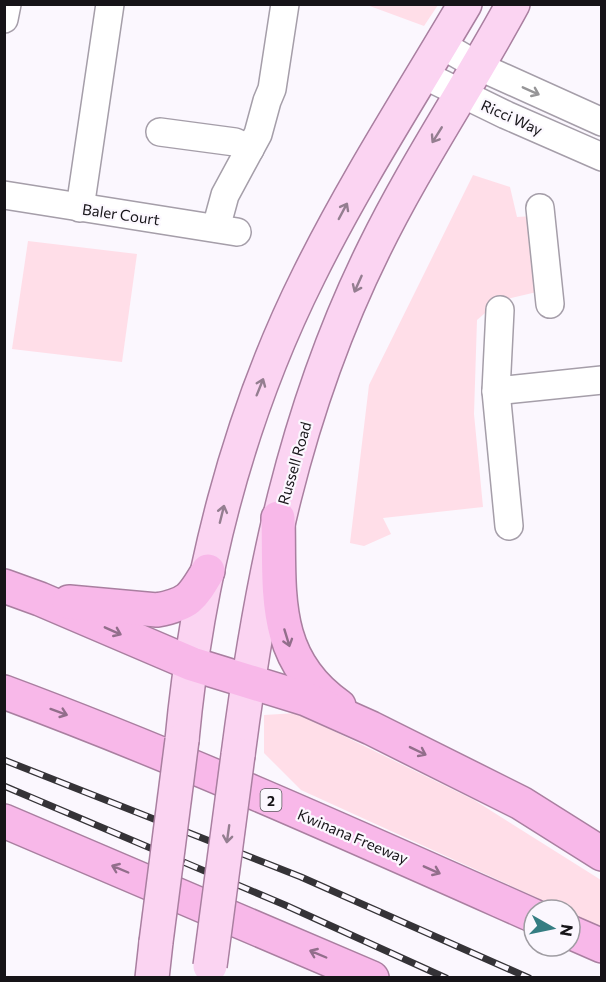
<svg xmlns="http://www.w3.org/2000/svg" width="606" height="982" font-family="Commissioner,sans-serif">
  <rect width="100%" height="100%" fill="#fbf7fe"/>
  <g fill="#ffdee8">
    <path d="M367 5H438L424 26Z"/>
    <path d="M473 175 510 187 517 217 533 216 541 291 499 301 477 320 474 414 483 507 383 518 391 534 364 546 350 543 369 385Z"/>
    <path d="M28 241 137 254 122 362 12 349Z"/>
    <path d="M297 713 474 800 601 880V927L570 913V910H564L301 790 264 753V715Z"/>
  </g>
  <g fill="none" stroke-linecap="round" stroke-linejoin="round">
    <defs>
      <g id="minor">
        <path d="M4 19 7 4"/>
        <path d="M442 45 478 66 602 122"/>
        <path d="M424 75 506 115 602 157"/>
        <path d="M160 132 235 142 250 149"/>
        <path d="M4 195 237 232"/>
        <path d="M80 208 110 4"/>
        <path d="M540 208 550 304"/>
        <path d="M216 228 225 195 258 134 267 101 272 89 285 4"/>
        <path d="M500 310 496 391 509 526"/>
        <path d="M496 391 602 380"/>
      </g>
      <g id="major">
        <path d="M182 740C197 580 237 419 309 275 355 182 412 94 465 4"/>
        <path d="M238 755C261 578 294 411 374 249 415 165 468 87 513 4"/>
        <path d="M152 978 156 942"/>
      </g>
      <g id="highway">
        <path d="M278 518C280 591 270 658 339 706"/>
        <path d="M4 586 40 599 192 664 306 699 371 728 521 803 602 854"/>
        <path d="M69 602 157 610C189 604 192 598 208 571"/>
        <path d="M4 692C184 759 359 838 534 916"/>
        <path d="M4 821 372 978"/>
        <path d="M570 932 602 946"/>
      </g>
    </defs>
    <use href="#minor" stroke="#a59ea9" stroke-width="30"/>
    <use href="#major" stroke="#a97fa0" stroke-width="36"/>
    <use href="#highway" stroke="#a97fa0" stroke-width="36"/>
    <use href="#minor" stroke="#fff" stroke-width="27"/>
    <use href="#major" stroke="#fbd4f2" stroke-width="33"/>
    <use href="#highway" stroke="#f8b8e9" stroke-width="33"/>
    <defs>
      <g id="rail">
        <path d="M4 760 301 877 529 978"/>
        <path d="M4 786 285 905 446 978"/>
      </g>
    </defs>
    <use href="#rail" stroke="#353337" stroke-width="7"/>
    <use href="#rail" stroke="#fbf7fe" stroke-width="4.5" stroke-dasharray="14" stroke-linecap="butt"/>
    <defs>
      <g id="major-bridge">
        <path d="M156 942 182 740"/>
        <path d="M210 966 238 755"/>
      </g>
    </defs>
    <use href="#major-bridge" stroke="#a97fa0" stroke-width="36" stroke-linecap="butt"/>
    <use href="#major-bridge" stroke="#fbd4f2" stroke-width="33"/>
  </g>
  <defs><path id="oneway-shaft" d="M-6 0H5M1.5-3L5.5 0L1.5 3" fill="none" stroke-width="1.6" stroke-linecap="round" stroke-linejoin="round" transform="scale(1.5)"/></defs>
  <use stroke="#969597" href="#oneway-shaft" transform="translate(531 91) rotate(24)"/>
  <g stroke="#947e90">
    <use href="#oneway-shaft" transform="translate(437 135) rotate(122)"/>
    <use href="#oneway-shaft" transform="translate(343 211) rotate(-62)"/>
    <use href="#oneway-shaft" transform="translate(358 284) rotate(114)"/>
    <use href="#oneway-shaft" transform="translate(260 387) rotate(-68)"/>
    <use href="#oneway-shaft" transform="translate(222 514) rotate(-76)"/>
    <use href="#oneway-shaft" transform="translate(228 834) rotate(98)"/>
  </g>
  <g stroke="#926e8b">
    <use href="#oneway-shaft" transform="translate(113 631) rotate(24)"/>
    <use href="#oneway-shaft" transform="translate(287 638) rotate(73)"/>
    <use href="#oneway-shaft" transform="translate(59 712) rotate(20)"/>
    <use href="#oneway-shaft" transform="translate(418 751) rotate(26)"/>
    <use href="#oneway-shaft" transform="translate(120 869) rotate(-157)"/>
    <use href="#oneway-shaft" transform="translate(432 870) rotate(24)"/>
    <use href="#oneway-shaft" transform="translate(318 954) rotate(-157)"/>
  </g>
  <g text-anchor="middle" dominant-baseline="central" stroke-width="4.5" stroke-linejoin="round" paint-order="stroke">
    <rect fill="#fbf7fe" stroke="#5b585d" stroke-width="1.5" x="260.5" y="789" width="21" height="22" rx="4.5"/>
    <g font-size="14" font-weight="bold" fill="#161418">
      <text x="271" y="800">2</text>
    </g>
    <g font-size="15" fill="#161418" stroke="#fbf7fe">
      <text transform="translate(512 117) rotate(24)">Ricci Way</text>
      <text transform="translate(121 214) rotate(8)">Baler Court</text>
      <text transform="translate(294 463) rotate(-74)">Russell Road</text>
      <text transform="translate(353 836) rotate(23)">Kwinana Freeway</text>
    </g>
  </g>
  <rect width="606" height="982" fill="none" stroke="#161418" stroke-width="12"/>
  <g transform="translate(552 928) rotate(99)"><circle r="28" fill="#fbf7fe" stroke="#9f9ca2" stroke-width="1.5"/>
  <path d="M0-4.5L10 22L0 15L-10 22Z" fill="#357d82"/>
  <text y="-9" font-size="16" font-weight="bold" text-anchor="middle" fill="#161418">N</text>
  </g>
</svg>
